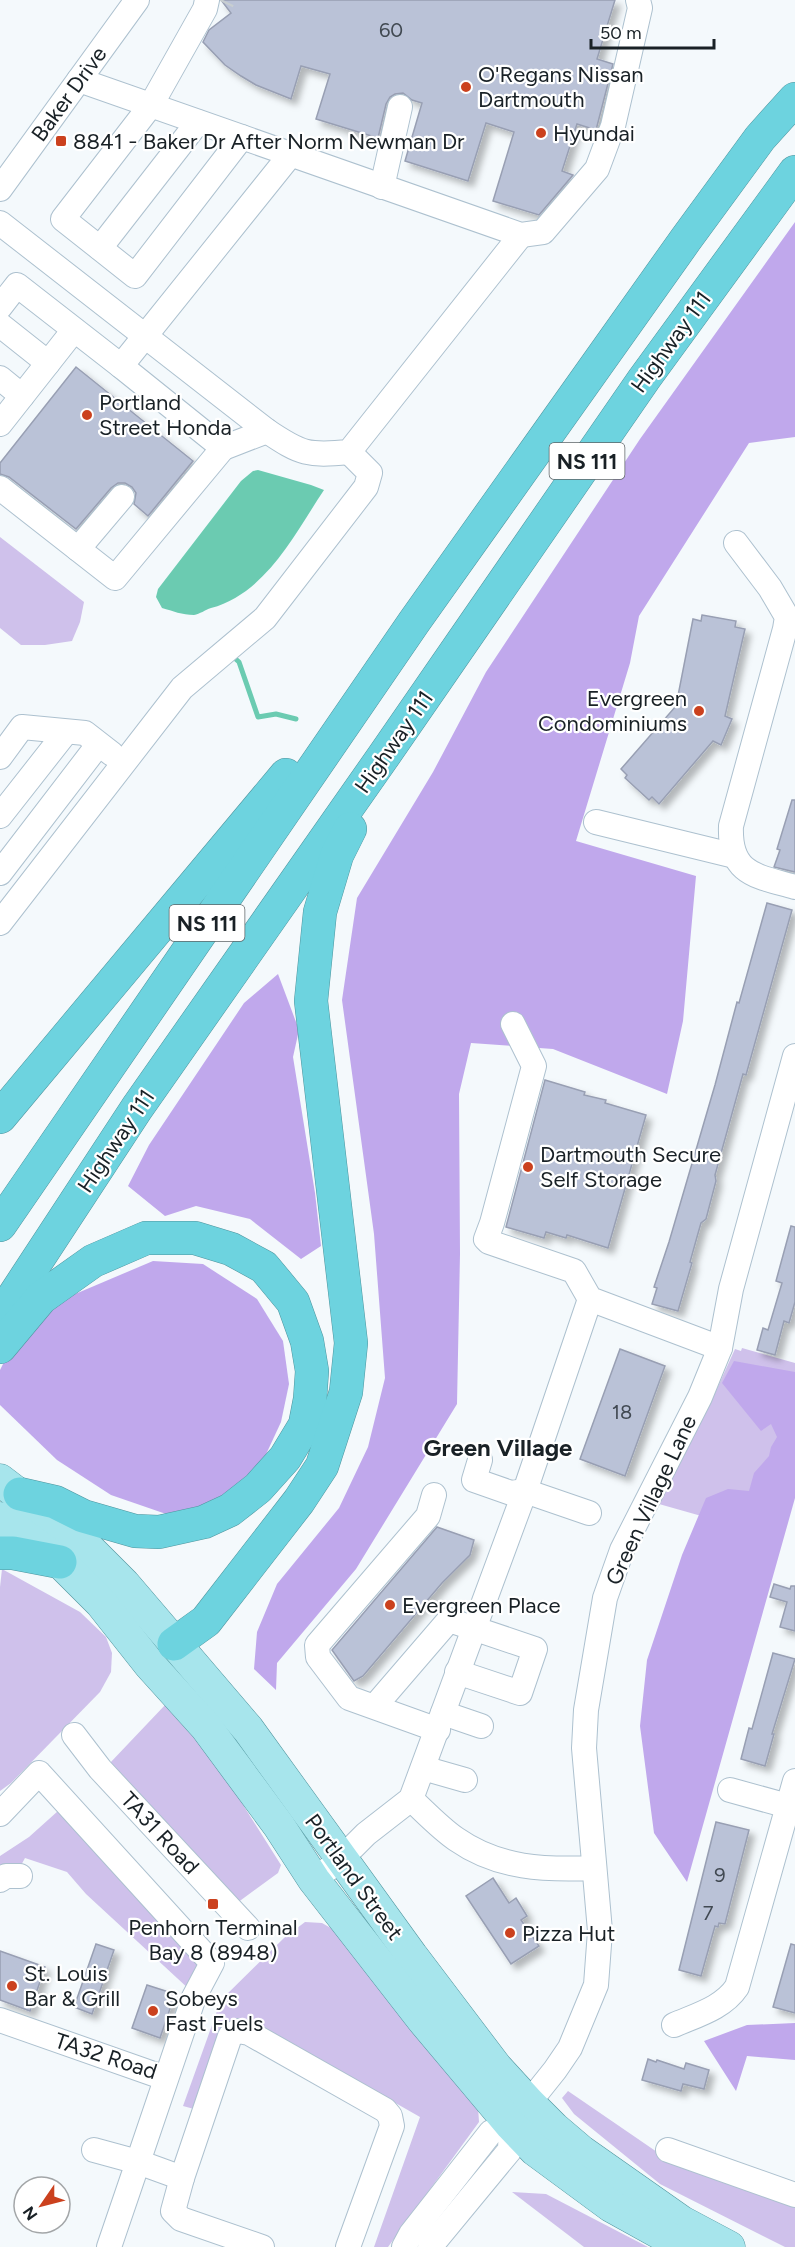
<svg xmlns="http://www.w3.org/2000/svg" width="795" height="2247" font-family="Figtree,sans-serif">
  <defs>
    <filter id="shadow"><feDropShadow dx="5.5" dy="5.5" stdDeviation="3" flood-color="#0004"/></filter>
  </defs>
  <rect width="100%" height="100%" fill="#f4f9fc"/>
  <g fill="#cfc1eb">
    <path d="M0 537 84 602 80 622 72 641 45 645H21L0 628Z"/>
    <path d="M742 1348 795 1363V1481L772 1536 659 1504 710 1404 735 1349 741 1351Z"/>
    <path d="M2 1569 80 1612 106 1637 112 1653 111 1672 100 1692 11 1783 0 1791V1587Z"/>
    <path d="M166 1704 226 1770 245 1808 281 1865 278 1873 237 1903 109 1764Z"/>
    <path d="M58 1811 201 1954 190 1990 86 1894 67 1872 25 1858 19 1869 0 1872V1856L29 1837Z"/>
    <path d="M305 1922 322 1923 338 1932 478 2107 479 2122 388 2247H374L420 2117 250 2020 235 2022 194 2109 183 2106 221 2000 284 1938Z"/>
    <path d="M568 2091 657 2152 795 2206V2247H785L660 2184 574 2114 562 2098Z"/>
    <path d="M512 2192 546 2194 648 2247H584Z"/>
  </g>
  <g fill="#c0a8ec">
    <path d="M795 222V437L749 443 639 616 630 663 576 841 696 876 683 1021 667 1094 553 1049 471 1043 459 1094 460 1254 457 1404 356 1569 277 1663 276 1690 254 1669 257 1632 277 1584 339 1508 368 1447 385 1378 374 1234 342 1000 357 898 433 772 486 672 640 439Z"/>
    <path d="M278 974 299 1030 293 1057 315 1193 321 1246 301 1259 250 1219 196 1206 165 1216 128 1186 149 1145 244 1003Z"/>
    <path d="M153 1261 203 1264 257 1299 283 1341 289 1384 281 1422 262 1463 219 1499 189 1514 169 1515 111 1495 57 1460 0 1405V1370L28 1314Z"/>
    <path d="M734 1361 795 1372V1498L687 1882 654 1833 640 1726 647 1660 682 1555 706 1498 728 1489 749 1491 754 1473 769 1456 771 1447 777 1437 771 1424 761 1431 722 1383Z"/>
    <path d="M795 2023V2060L747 2056 736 2091 704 2041 747 2025Z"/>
  </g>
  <path fill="#6bcbb1" d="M258 470 311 485 324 490C294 535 266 593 211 608 205 610 200 614 194 615 182 615 173 611 162 608L156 597 158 589 241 481 253 471Z"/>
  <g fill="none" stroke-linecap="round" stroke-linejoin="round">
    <path stroke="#6bcbb1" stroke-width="5" d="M230 654 239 662 258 717 276 714 296 719"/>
  </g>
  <g fill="#bac2d7" stroke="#989fb3" stroke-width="1.5" filter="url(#shadow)">
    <path d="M221 0H615L597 59 613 64 596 130 577 124 562 171 573 175 539 215 493 201 514 132 486 123 468 181 405 161 422 103 412 100 403 93 395 94 390 97 386 104 378 138 316 119 330 74 301 66 291 99 256 85 241 76 225 65 203 42 209 30 231 13Z"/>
    <path d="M76 367 193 461 148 516 134 504 136 493 132 487 125 483H118L111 488 76 529 9 477 0 474V463Z"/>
    <path d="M702 615 736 621 735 627 745 629 725 716 732 719 721 745 713 741 659 804 652 797 649 800 625 778 627 775 621 769 676 706 693 619 701 621Z"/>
    <path d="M792 800H795V872L774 867 780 850 777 849Z"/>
    <path d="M767 903 792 910 746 1075 743 1074 715 1175 716 1181 706 1219 701 1223 697 1237 690 1262 692 1263 678 1311 652 1304 657 1288 654 1287 669 1242 715 1085 737 1002 739 1003Z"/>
    <path d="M545 1080 585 1092 584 1095 606 1100 605 1103 646 1115 608 1248 567 1235 566 1238 546 1232 544 1238 506 1227Z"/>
    <path d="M791 1226 795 1227V1302L789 1323 784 1321 775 1355 757 1350 763 1328 768 1330 782 1283 776 1281Z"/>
    <path d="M620 1349 665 1366 625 1476 580 1459Z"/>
    <path d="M437 1527 474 1540 470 1555 442 1583 363 1676 354 1681 332 1650Z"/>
    <path d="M774 1584 790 1589 791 1586H795V1631L780 1627 787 1602 770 1597Z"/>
    <path d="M773 1653 795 1659 772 1734H774L765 1766 741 1759 749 1728 752 1729Z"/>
    <path d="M716 1822 749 1830 725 1924 719 1923 718 1927 715 1926 701 1976 679 1970Z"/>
    <path d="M493 1878 509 1903 516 1898 527 1916 521 1920 539 1946 511 1964 466 1896Z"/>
    <path d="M96 1944 114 1950 92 2014 74 2007Z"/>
    <path d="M791 1944 795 1945V2013L773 2007Z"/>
    <path d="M0 1951 45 1967 30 2011 0 2000Z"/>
    <path d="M147 1985 175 1994 160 2038 132 2028Z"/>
    <path d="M648 2059 656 2062 657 2060 684 2069 686 2063 709 2070 704 2089 683 2084 681 2091 642 2080Z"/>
  </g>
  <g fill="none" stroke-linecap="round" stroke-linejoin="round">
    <path stroke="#c8ced1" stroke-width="24" stroke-dasharray="24 12" stroke-linecap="butt" d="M222 2 223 0"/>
    <defs>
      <g id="minor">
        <path d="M207 0 205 9 151 105 63 219 135 276 242 137"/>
        <path d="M79 80 521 235 543 232 597 169 613 126 640 8 638 0"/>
        <path d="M382 187 400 107"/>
        <path d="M0 189 137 0"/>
        <path d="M0 223 267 431C301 454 308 456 349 452L521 235"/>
        <path d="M100 248 198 122"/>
        <path d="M0 307 17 285 121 366"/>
        <path d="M0 325 48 363"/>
        <path d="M0 378 22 396"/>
        <path d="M0 424 74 330"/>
        <path d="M267 431 223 448 121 366 291 154"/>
        <path d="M0 488 115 578 223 448"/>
        <path d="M736 543 770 588 787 617 785 629 731 826C729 875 757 876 795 887"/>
        <path d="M78 549 122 497"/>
        <path d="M0 757 22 727 85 733 112 754"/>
        <path d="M0 816 66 732"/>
        <path d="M596 822 735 856"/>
        <path d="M0 873 98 745"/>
        <path d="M0 923 182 688 265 618 366 487 370 473 349 452"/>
        <path d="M513 1024 534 1066 492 1223 486 1239 489 1242 574 1271 590 1299 720 1348"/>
        <path d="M480 1460 474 1480 511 1493 525 1491 589 1513"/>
        <path d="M434 1495 428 1516 317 1645 318 1657 349 1698 438 1730"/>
        <path d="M375 1706 449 1620 535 1649 520 1693 457 1672"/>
        <path d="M443 1713 481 1726"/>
        <path d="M74 1735 100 1769 248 1928"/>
        <path d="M423 1768 465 1780"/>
        <path d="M730 1790 795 1808"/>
        <path d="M411 1799C425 1812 440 1828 456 1839 499 1869 545 1870 594 1868"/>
        <path d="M0 1814 39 1773 212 1963 194 1997 138 2162 182 2178 173 2211 181 2219 262 2247"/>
        <path d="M0 1880 6 1876H20"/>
        <path d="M314 1880 340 1860 366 1834 411 1799 525 1491 590 1299"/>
        <path d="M0 2020 165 2078"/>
        <path d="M674 2025C697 2015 723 2008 737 1987L795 1781"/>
        <path d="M94 2150 138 2162 109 2247"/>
        <path d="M668 2150 795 2195"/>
        <path d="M182 2178 230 2036 238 2031 249 2033 385 2110 390 2116 392 2126 348 2247"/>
        <path d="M404 2247 411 2234 491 2132 511 2125 555 2070 570 2048 596 1985 600 1931 584 1748 586 1710 605 1598 622 1550 700 1397 720 1348 731 1289 795 1056"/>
        <path d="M430 2247 510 2150 511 2125"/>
      </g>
      <g id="major">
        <path d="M0 1480 85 1545 124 1584 248 1729 412 1956 496 2067 529 2103 554 2128 581 2151 682 2222 729 2247"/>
        <path d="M0 1518 60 1562 101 1603 150 1665 206 1727 279 1826 314 1880 422 2019 511 2125 535 2150 611 2206 685 2247"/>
      </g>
      <g id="highway">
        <path d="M0 1117 286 775"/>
        <path d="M0 1225 414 622 686 239 760 138 795 99"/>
        <path d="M0 1317 137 1108 385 754 644 379 795 172"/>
        <path d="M0 1347 41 1298 93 1261 146 1238H195L231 1249 264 1267 293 1302 307 1341 312 1371 310 1399 305 1425 285 1458 258 1488 230 1510 204 1522 159 1532 135 1531 83 1516 55 1502 20 1494"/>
        <path d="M0 1553H13L60 1562"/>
        <path d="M174 1644 206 1621 299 1501 322 1466 346 1392 351 1343 311 1001 320 912 337 855 350 829"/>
      </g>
    </defs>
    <use href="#minor" stroke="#adc1cf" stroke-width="26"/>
    <use href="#major" stroke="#50959e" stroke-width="33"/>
    <use href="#highway" stroke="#50959e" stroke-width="34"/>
    <use href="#minor" stroke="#fff" stroke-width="24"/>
    <use href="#major" stroke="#a7e5ec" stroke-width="32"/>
    <use href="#highway" stroke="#6dd3df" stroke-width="33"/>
  </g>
  <g fill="#cb411e" stroke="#fff" stroke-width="2">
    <circle cx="466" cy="87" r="6"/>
    <circle cx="541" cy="133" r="6"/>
    <rect x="55" y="135" width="12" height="12" rx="3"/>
    <circle cx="87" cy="415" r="6"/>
    <circle cx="699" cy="711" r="6"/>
    <circle cx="528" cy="1167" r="6"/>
    <circle cx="390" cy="1605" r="6"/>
    <rect x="207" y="1898" width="12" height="12" rx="3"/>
    <circle cx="510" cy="1933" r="6"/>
    <circle cx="12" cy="1986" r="6"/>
    <circle cx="153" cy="2011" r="6"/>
  </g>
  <g text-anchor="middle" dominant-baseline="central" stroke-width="4.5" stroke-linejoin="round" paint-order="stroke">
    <g font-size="20" fill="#414952">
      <text x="391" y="30">60</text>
      <text x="622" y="1412">18</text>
      <text x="720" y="1875">9</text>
      <text x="708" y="1913">7</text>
    </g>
    <g fill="#fff" stroke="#5e6467" stroke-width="1.5">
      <rect x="549.5" y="443" width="75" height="36" rx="4.5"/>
      <rect x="169.5" y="905" width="75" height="36" rx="4.5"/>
    </g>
    <g font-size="21" font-weight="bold" fill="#192126">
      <text x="587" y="461">NS 111</text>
      <text x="207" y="923">NS 111</text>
    </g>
    <g font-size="22" fill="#192126" stroke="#fff" text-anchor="start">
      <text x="478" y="74">O'Regans Nissan<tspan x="478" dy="25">Dartmouth</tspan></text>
      <text x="553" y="133">Hyundai</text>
      <text x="73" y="141">8841 - Baker Dr After Norm Newman Dr</text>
      <text x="99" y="402">Portland<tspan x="99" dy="25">Street Honda</tspan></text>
      <text x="687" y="698" text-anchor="end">Evergreen<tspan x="687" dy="25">Condominiums</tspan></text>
      <text x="540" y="1154">Dartmouth Secure<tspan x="540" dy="25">Self Storage</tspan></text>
      <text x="402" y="1605">Evergreen Place</text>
      <text x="213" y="1927" text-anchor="middle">Penhorn Terminal<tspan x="213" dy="25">Bay 8 (8948)</tspan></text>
      <text x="522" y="1933">Pizza Hut</text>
      <text x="24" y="1973">St. Louis<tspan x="24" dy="25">Bar &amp; Grill</tspan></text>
      <text x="165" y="1998">Sobeys<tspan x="165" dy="25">Fast Fuels</tspan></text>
    </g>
    <g font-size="22" fill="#192126" stroke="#fff">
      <text transform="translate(69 94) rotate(-54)">Baker Drive</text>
      <text transform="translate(671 342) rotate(-54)">Highway 111</text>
      <text transform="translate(394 742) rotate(-55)">Highway 111</text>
      <text transform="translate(116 1141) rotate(-56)">Highway 111</text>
      <text transform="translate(651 1500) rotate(-65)">Green Village Lane</text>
      <text transform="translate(160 1833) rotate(47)">TA31 Road</text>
      <text transform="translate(354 1877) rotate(54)">Portland Street</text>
      <text transform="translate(106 2056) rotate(18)">TA32 Road</text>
    </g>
    <g font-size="24" font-weight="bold" fill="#192126" stroke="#fff">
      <text x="498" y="1447">Green Village</text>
    </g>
  </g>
  <g transform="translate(42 2205) rotate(235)"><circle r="28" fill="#ffffff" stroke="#a3a6a8" stroke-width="1.5"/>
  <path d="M0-4.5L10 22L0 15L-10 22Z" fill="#cb411e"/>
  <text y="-9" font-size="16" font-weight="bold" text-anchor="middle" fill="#192126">N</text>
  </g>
  <path d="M591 39v9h123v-9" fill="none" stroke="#192126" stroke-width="3"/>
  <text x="600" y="39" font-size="18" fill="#192126" stroke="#ffffff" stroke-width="4.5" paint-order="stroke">50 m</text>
</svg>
